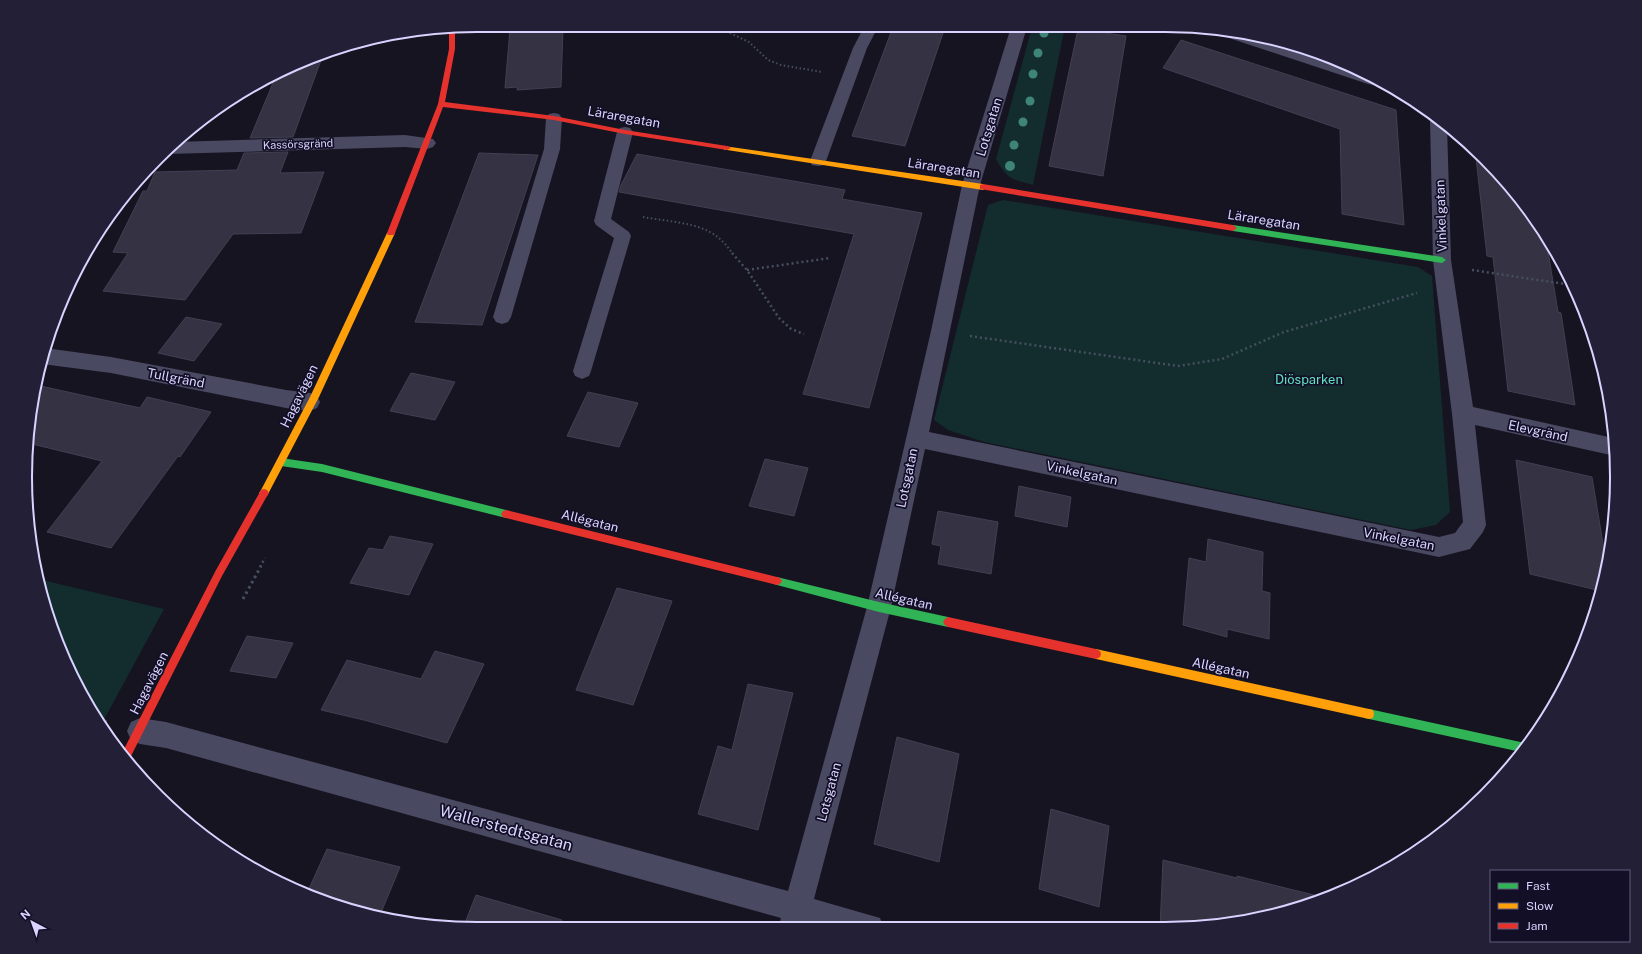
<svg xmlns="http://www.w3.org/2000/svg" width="1642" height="954" font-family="'Public Sans',sans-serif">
  <rect width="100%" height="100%" fill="#161421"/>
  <g fill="#132c2d">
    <path d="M1065 26 1033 185C1011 179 1007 179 996 159L1032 27Z"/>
    <path d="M1003 200 1418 267 1432 276 1450 512 1436 525 1411 530 984 442 948 430 934 420 988 205Z"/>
    <path d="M38 579 164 609 101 725 86 703 59 650Z"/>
  </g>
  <g fill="#343243" stroke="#433f54">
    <path d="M893 27H945L905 146 852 136Z"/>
    <path d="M563 28 561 87 517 90 518 87 505 88 510 29Z"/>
    <path d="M1078 29 1126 36 1103 176 1049 166Z"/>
    <path d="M1181 40 1396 110 1404 225 1342 214 1340 129 1163 68Z"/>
    <path d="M324 52 293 137 250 138 278 71Z"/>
    <path d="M1475 149 1484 157 1541 226 1545 233 1558 312 1561 313 1575 405 1508 391 1493 257 1487 256Z"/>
    <path d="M288 152 280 173 324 172 301 233 233 234 185 300 103 291 128 253 113 252 143 191H147L155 172 237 170 244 153Z"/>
    <path d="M479 153 538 155 482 325 415 322Z"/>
    <path d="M637 154 845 190 842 199 922 213 869 408 803 394 854 234 619 192 621 185Z"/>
    <path d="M186 317 222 324 194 361 158 353Z"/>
    <path d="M411 373 455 382 435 420 390 411Z"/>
    <path d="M36 385 140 408 147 397 211 412 180 457 178 456 111 548 47 532 102 461 28 443 29 418Z"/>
    <path d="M588 392 638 403 619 447 567 436Z"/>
    <path d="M765 459 808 468 794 516 749 506Z"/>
    <path d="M1516 460 1592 477 1607 568 1601 591 1530 574Z"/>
    <path d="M1019 486 1071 497 1067 527 1015 516Z"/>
    <path d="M938 511 998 522 991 574 938 564 941 546 932 544Z"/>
    <path d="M390 536 433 544 409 595 350 583 369 548 383 550Z"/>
    <path d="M1208 539 1263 552 1262 591 1270 593 1269 639 1227 629V637L1183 625 1189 558 1206 562Z"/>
    <path d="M617 588 672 601 633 705 576 690Z"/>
    <path d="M247 636 293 643 276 678 230 671Z"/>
    <path d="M435 651 484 664 447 743 364 720 321 710 347 660 421 679Z"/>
    <path d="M748 684 793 693 758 830 698 814 718 746 732 750Z"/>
    <path d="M897 737 959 754 939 862 874 844Z"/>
    <path d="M1051 809 1109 826 1099 907 1039 889Z"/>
    <path d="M327 849 400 867 380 915 332 905 307 893Z"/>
    <path d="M1163 860 1237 878V876L1326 898 1310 905 1195 928H1160Z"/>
    <path d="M476 895 562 920 561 928H463Z"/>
  </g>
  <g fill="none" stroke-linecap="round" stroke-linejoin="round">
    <g stroke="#44505f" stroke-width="2" stroke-dasharray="1.5 2.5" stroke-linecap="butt">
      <path d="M719 28 749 42 768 60 781 65 822 72"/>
      <path d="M643 217C665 221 691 222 710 232 720 237 727 246 733 254"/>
    </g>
    <g stroke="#44505f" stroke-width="2.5" stroke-dasharray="2 3" stroke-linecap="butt">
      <path d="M732 253 747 270 779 318 791 329 804 334"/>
      <path d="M747 270 830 258"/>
      <path d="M1472 270 1572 285"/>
      <path d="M970 336 1178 366 1222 359 1284 332 1417 293"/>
      <path d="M260 567 265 558"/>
    </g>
    <g stroke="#44505f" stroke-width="3" stroke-dasharray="2.5 3.5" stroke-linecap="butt">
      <path d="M243 599 261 566"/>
      <path d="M99 722H107"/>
    </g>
    <g fill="#4a4962" fill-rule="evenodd">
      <path d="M864 27H878L867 48 826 161 824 165 818 166 812 165 810 161 853 48Z"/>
      <path d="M554 113 559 114 562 118 560 149 511 317 508 322 502 324 496 322 493 317 544 149 546 118 549 114Z"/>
      <path d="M625 127 630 128 633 132 611 219 629 232 631 236 591 371 589 376 582 379 575 376 573 371 614 238 596 225 594 221 617 132 620 128Z"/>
    </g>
    <g fill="#4a4962" fill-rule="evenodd">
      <path d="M1011 27H1027L980 185 929 432 1439 537 1455 533 1463 522 1452 414 1433 260 1430 119 1433 115 1447 126 1451 260 1473 407 1613 438 1615 456 1475 425 1486 525 1483 532 1470 549 1439 557 925 449 891 607 814 899 880 918 884 928H819L807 925 806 928H778L781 918 166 748 140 744 131 740 127 731 131 722 140 718 166 722 788 891 867 607 931 331 962 185Z"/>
      <path d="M1222 31 1270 41 1339 63 1380 83 1374 85 1368 84 1223 36 1221 33Z"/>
      <path d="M405 135 433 139 436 143 433 147 427 149 405 147 168 154 163 152 175 142Z"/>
      <path d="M45 348 111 357 286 390 310 393 317 396 320 402 317 408 310 411 286 408 111 373 42 364 40 363Z"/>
    </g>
    <g fill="#30b455" fill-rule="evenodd">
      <path d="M1233 225 1442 257 1446 260 1442 263 1233 231 1229 228Z"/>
      <path d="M281 458 322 464 506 510 509 511 511 514 509 517 506 518 322 472 281 466 278 465 277 462 278 459Z"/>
      <path d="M777 577 879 602 948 617 951 619 953 622 951 625 948 627 879 612 777 585 774 584 772 581 774 578Z"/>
      <path d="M1369 709 1525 743 1528 744 1521 752 1369 719 1365 718 1364 714 1365 710Z"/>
    </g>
    <g fill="#ff9f0a" fill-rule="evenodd">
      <path d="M724 146 983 184 987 187 983 190 727 150H724Z"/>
      <path d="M391 230 395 233 319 397 267 496 264 497 261 496 259 493 261 490 310 397 387 233Z"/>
      <path d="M1096 649 1369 709 1373 710 1374 714 1373 718 1369 719 1096 659 1092 657 1091 654 1092 651Z"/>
    </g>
    <g fill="#e5322d" fill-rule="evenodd">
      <path d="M449 29H455V49L445 102 554 116 625 130 727 146 731 148 727 150 625 134 554 120 443 107 395 233 394 235H388L387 233 438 104 449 49Z"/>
      <path d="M983 184 1233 225 1237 228 1233 231 980 189V185Z"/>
      <path d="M264 489 267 490 269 493 267 496 222 576 128 762 122 753 216 570 261 490Z"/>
      <path d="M506 510 777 577 780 578 782 581 780 584 777 585 506 518 503 517 501 514 503 511Z"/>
      <path d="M948 617 1096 649 1100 651 1101 654 1100 657 1096 659 948 627 945 625 943 622 945 619Z"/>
    </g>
  </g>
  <g fill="#3e8478">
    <circle cx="1044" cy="33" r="4.5"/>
    <circle cx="1038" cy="53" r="4.5"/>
    <circle cx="1033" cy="74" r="4.5"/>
    <circle cx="1030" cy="101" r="4.5"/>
    <circle cx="1023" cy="122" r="4.5"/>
    <circle cx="1014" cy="145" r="4.5"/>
    <circle cx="1010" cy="166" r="5"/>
  </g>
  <g text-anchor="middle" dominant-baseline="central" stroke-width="3.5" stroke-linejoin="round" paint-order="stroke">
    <g font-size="11" fill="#d9d4ff" stroke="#130f26">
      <text transform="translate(298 144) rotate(-2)">Kassörsgränd</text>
    </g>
    <g font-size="13" fill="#d9d4ff" stroke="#130f26">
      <text transform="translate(624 117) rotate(10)">Läraregatan</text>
      <text transform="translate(989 127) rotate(-73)">Lotsgatan</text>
      <text transform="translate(944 168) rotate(9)">Läraregatan</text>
      <text transform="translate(1441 216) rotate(-92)">Vinkelgatan</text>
      <text transform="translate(1264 220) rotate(9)">Läraregatan</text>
      <text transform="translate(176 378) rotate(11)">Tullgränd</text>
      <text transform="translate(299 396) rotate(-64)">Hagavägen</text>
      <text transform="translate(1538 431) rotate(12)">Elevgränd</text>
      <text transform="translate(1082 473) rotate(12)">Vinkelgatan</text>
      <text transform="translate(907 478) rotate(-78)">Lotsgatan</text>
      <text transform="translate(590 521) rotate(14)">Allégatan</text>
      <text transform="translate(1399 539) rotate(11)">Vinkelgatan</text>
      <text transform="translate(904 599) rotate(13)">Allégatan</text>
      <text transform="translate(1221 668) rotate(12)">Allégatan</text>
      <text transform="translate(149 683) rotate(-63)">Hagavägen</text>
      <text transform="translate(829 792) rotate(-75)">Lotsgatan</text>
    </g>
    <g font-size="13" fill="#5fe0c0" stroke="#130f26">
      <text x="1309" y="379">Diösparken</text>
    </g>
    <g font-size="16" fill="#d9d4ff" stroke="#130f26">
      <text transform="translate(506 828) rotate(15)">Wallerstedtsgatan</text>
    </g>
  </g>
  <path d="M0 0H1642V954H0ZM477 32H1165A445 445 0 0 1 1610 477V477A445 445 0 0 1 1165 922H477A445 445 0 0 1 32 477V477A445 445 0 0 1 477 32Z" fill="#231f37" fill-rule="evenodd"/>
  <path fill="none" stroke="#d9d4ff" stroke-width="2" d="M477 32H1165A445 445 0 0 1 1610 477V477A445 445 0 0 1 1165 922H477A445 445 0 0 1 32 477V477A445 445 0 0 1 477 32Z"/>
  <rect x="1490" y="870" width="140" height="72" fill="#130f26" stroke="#625e7d"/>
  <rect x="1498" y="883" width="20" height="6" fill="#30b455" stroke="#625e7d"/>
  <text x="1526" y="890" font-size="12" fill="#d9d4ff">Fast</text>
  <rect x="1498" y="903" width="20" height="6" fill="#ff9f0a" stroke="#625e7d"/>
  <text x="1526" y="910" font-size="12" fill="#d9d4ff">Slow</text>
  <rect x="1498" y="923" width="20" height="6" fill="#e5322d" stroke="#625e7d"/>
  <text x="1526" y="930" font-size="12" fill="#d9d4ff">Jam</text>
  <g transform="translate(32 922) rotate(319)" stroke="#130f26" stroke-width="3" paint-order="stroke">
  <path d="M0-3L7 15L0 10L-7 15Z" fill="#d9d4ff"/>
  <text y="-6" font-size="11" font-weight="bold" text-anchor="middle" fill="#d9d4ff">N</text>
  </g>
</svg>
